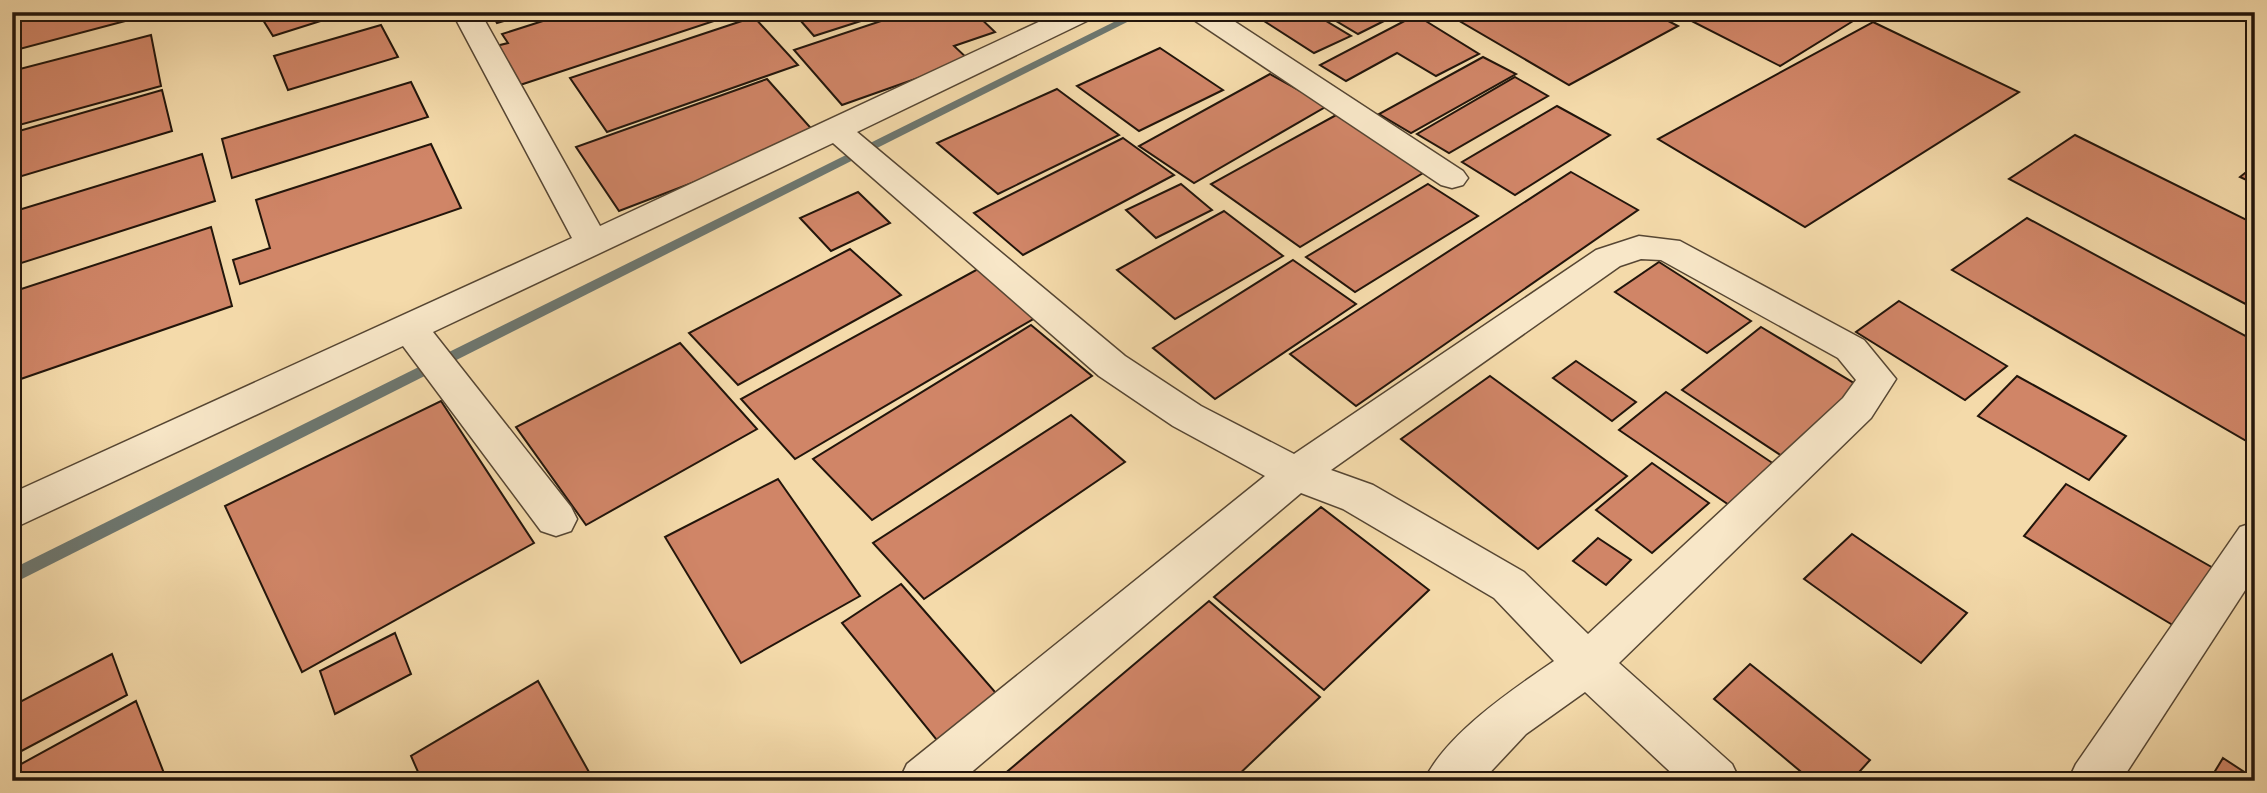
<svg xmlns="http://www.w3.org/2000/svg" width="2267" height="793" font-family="Vollkorn,serif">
  <rect width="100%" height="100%" fill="#f4daaa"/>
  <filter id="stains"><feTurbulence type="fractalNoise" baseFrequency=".00286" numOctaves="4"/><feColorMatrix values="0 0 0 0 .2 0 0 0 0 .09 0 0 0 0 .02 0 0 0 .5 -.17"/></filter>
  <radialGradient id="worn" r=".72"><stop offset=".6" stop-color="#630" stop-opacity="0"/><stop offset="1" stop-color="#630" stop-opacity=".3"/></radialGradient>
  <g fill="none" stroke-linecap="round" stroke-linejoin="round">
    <path fill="#6d7770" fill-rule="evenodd" d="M1134 12H1147L12 584V569Z"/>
  </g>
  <g fill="#d08567" stroke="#22150b" stroke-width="2">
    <path d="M25 12H127L129 20 12 51V16Z"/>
    <path d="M258 12H349L273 36Z"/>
    <path d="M491 12H535L497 23Z"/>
    <path d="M571 12H711L717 20 517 86 492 47 508 43 502 34Z"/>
    <path d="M793 12H889L814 36Z"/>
    <path d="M908 12H974L995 32 954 46 969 60 842 105 794 50Z"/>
    <path d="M1256 12H1311L1351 36 1314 53 1253 14Z"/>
    <path d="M1321 12H1402L1358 34Z"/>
    <path d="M1444 12H1651L1678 26 1569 85Z"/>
    <path d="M1674 12H1845L1858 18 1780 66Z"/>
    <path d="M1416 15 1479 54 1436 76 1397 53 1346 81 1320 65Z"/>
    <path d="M754 17 798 65 607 132 570 78Z"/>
    <path d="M1873 22 2019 92 1805 227 1658 139Z"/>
    <path d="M381 25 398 57 288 90 274 56Z"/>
    <path d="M151 35 161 86 12 127V71Z"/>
    <path d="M1160 48 1223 90 1139 131 1077 86Z"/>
    <path d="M1483 57 1516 74 1411 133 1379 114Z"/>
    <path d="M1270 74 1327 106 1194 183 1139 146Z"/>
    <path d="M1515 77 1548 96 1449 153 1417 134Z"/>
    <path d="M767 79 817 135 619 211 576 147Z"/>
    <path d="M411 82 428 117 232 178 222 139Z"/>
    <path d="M1057 89 1119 135 998 194 937 143Z"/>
    <path d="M162 90 172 131 12 179V133Z"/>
    <path d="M1557 106 1610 135 1515 195 1462 162Z"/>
    <path d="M1338 114 1428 170 1300 247 1211 184Z"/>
    <path d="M2075 135 2255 224V309L2009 179Z"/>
    <path d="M1123 138 1174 175 1023 255 974 213Z"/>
    <path d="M431 144 461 208 240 284 233 260 270 248 256 200Z"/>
    <path d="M202 154 215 201 12 266V212Z"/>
    <path d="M2255 165V184L2240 177Z"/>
    <path d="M1571 172 1638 210 1356 406 1290 354Z"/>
    <path d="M1181 184 1212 210 1156 238 1126 210Z"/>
    <path d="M1428 184 1478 216 1355 292 1306 257Z"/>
    <path d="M858 192 890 223 831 251 800 218Z"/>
    <path d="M1224 211 1283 256 1175 319 1117 270Z"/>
    <path d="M2027 218 2255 341V446L1952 270Z"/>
    <path d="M211 227 232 306 12 382V292Z"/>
    <path d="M850 249 901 295 738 385 689 333Z"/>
    <path d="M1293 260 1356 304 1215 399 1153 348Z"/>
    <path d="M1659 262 1751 321 1707 353 1615 292Z"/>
    <path d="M978 269 1035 318 795 459 741 399Z"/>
    <path d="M1899 301 2007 366 1965 400 1856 332Z"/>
    <path d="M1031 325 1092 376 872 520 813 459Z"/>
    <path d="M1761 327 1862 388 1785 458 1682 390Z"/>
    <path d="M680 343 757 429 586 525 516 427Z"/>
    <path d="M1576 361 1636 402 1612 421 1553 378Z"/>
    <path d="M1490 376 1627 476 1538 549 1401 439Z"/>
    <path d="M2017 376 2126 436 2089 480 1978 416Z"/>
    <path d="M1666 392 1777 466 1732 507 1619 430Z"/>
    <path d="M441 401 534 543 302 672 225 506Z"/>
    <path d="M1071 415 1125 462 924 599 873 543Z"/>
    <path d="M1652 463 1709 503 1652 553 1596 510Z"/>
    <path d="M778 479 860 596 741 663 665 537Z"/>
    <path d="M2066 484 2215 569 2176 627 2024 536Z"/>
    <path d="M1321 507 1429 590 1324 690 1214 597Z"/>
    <path d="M1852 534 1967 613 1921 663 1804 579Z"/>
    <path d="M1598 538 1631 560 1606 585 1573 561Z"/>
    <path d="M901 584 1002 700 940 744 842 623Z"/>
    <path d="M1209 601 1320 697 1232 781H996Z"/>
    <path d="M395 633 411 674 335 714 320 671Z"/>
    <path d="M112 654 127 695 12 756V706Z"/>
    <path d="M1750 664 1870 760 1851 781H1812L1714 699Z"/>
    <path d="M538 681 594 781H422L411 756Z"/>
    <path d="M136 701 167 781H12V769Z"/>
    <path d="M2223 758 2255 779V781H2209Z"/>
  </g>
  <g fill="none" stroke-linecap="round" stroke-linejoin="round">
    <defs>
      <g id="minor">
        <path d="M452 12H480L600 226 1060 12H1097L1093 18 857 132 1125 356 1201 406 1294 454 1596 250 1639 236 1680 241 1864 340 1896 379 1871 418 1619 663 1732 764 1740 781H1680L1585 692 1526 734 1482 781H1424C1445 735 1513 689 1554 661L1494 598 1343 509 1301 493 961 781H899L907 764 1265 476 1173 426 1099 376 833 143 433 332 571 507 577 519 571 531 556 536 541 531 403 346 12 529V493L572 238ZM1641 259 1661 260 1838 358 1856 380 1843 398 1588 634 1524 572 1373 485 1331 470 1620 266Z"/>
        <path d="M1187 12H1220L1463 171 1468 178 1463 185 1452 188 1441 185 1191 18Z"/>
        <path d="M2255 522V575L2121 781H2068L2076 764 2240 527Z"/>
      </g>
    </defs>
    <use href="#minor" stroke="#564633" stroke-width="3"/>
    <use href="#minor" fill="#f8e7c8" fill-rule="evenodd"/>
  </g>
  <rect width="2267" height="793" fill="none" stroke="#f4daaa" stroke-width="42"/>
  <rect x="14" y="14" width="2239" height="765" fill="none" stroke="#22150b" stroke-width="3.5"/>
  <rect x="21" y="21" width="2225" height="751" fill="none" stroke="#22150b" stroke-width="2"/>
  <rect width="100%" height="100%" filter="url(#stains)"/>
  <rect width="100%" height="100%" fill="url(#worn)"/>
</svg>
